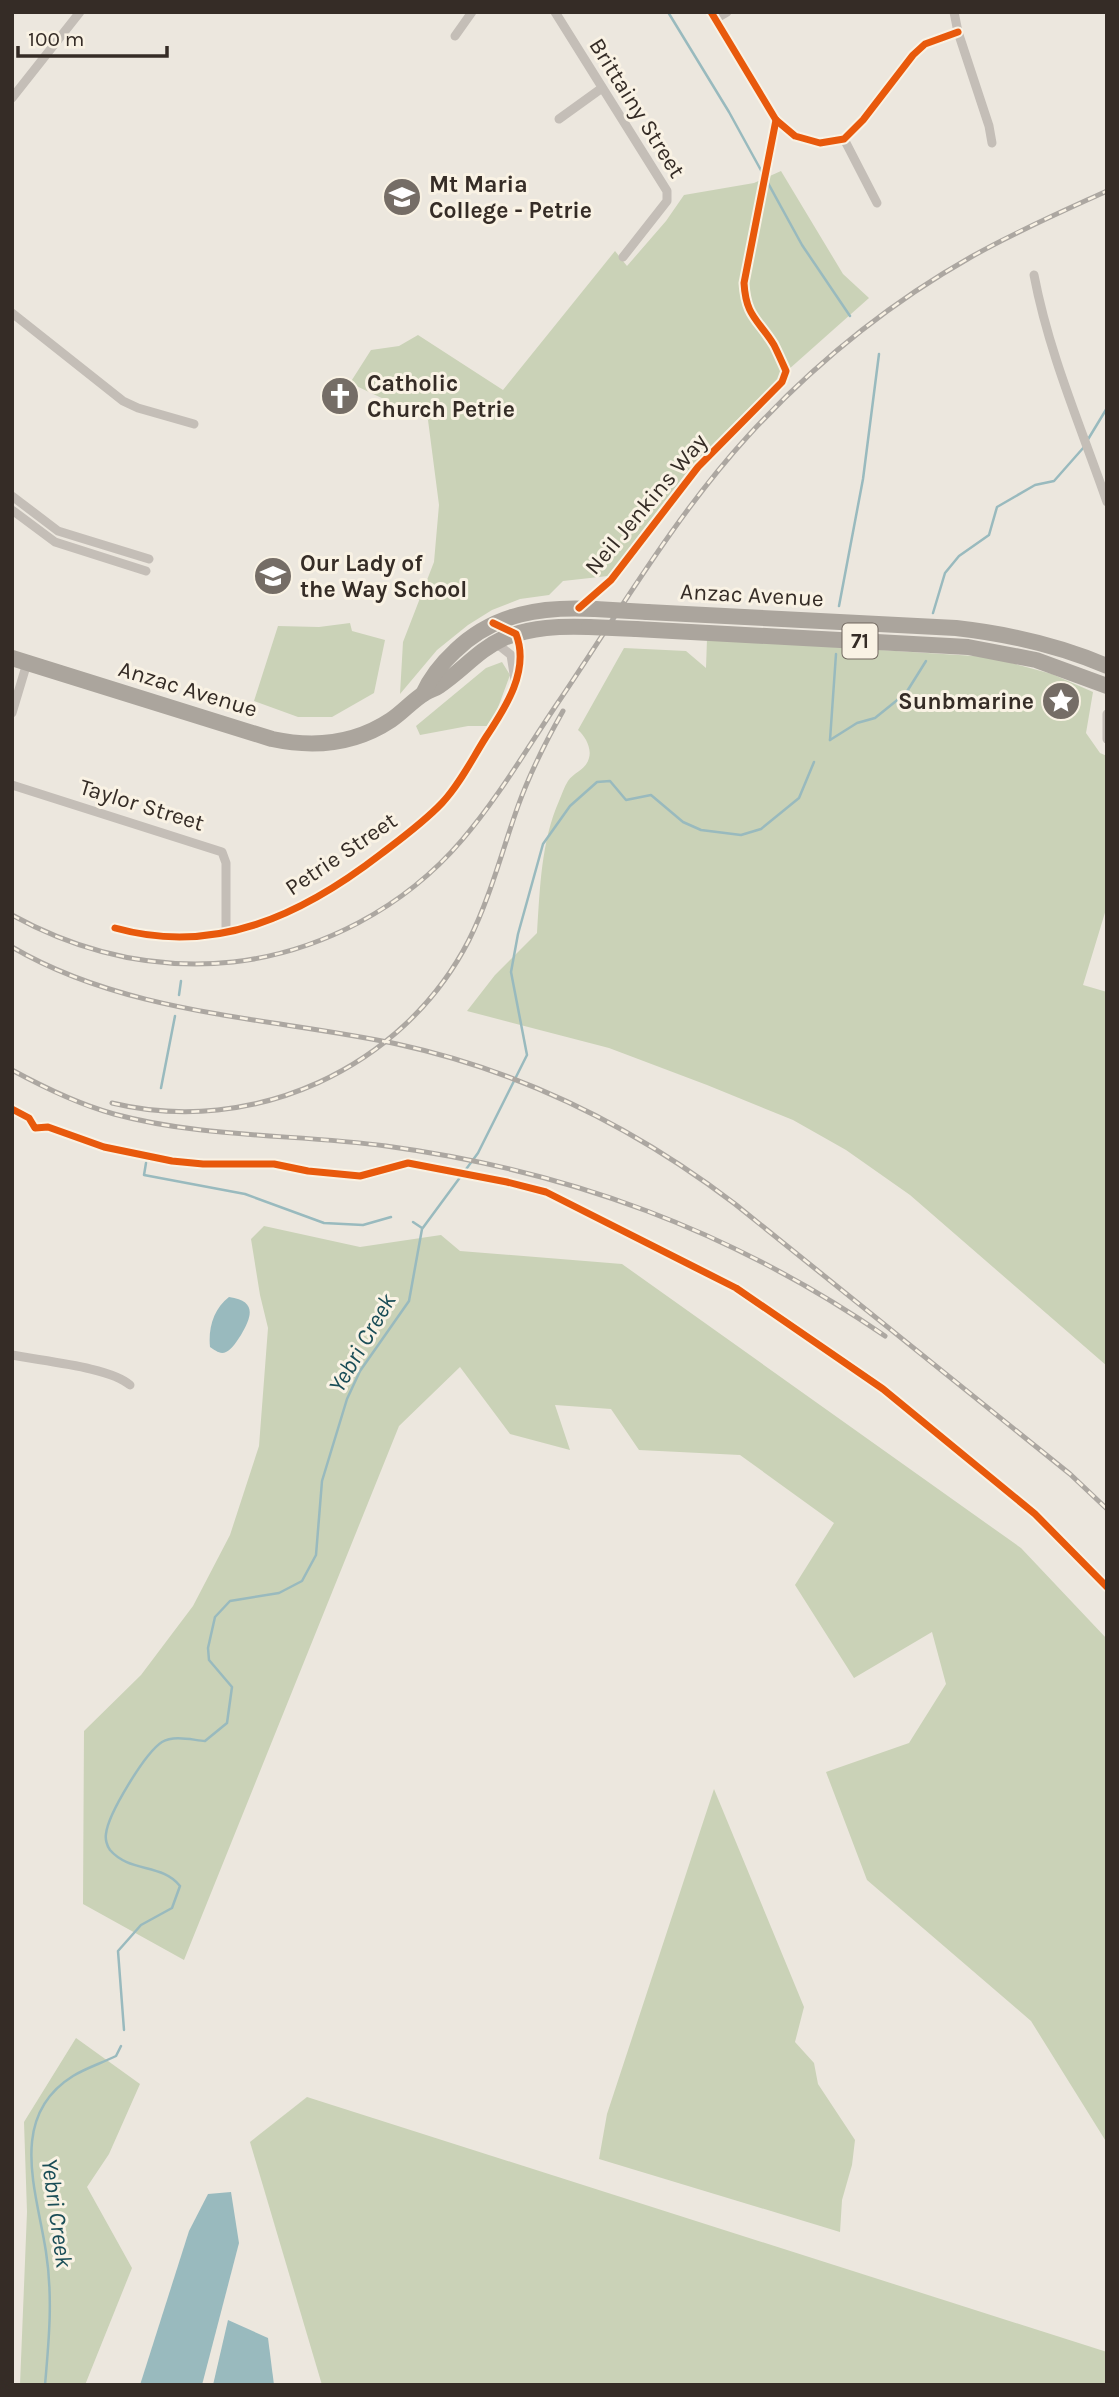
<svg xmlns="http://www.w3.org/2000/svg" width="1119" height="2397" font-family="Karla,sans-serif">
  <rect width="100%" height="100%" fill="#ece7de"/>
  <g fill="#cad2b7">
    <path d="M781 171 843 274 869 298 779 378 693 464 608 576 563 581 549 595 520 599 492 610 468 625 437 650 400 694 403 642 434 562 439 505 428 420 350 383 371 350 399 346 418 335 503 390 615 251 627 266 666 221 684 195 754 183Z"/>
    <path d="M350 623 352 631 385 640 374 693 332 717H298L254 701 278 626 319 627Z"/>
    <path d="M707 639 990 657 1052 674 1093 692 1086 733 1100 753 1107 756V906L1083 985 1107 992V1366L910 1195 846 1150 816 1133 793 1120 707 1085 609 1048 467 1011 495 975 537 933C540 888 541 842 559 801 562 794 564 787 568 781 574 772 586 770 589 758 592 748 585 736 578 730L624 648 686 651 706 668Z"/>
    <path d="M502 662 510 675 496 713 487 726H468L420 735 416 726 486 668Z"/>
    <path d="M264 1226 360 1247 441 1235 460 1251 622 1264 1021 1548 1107 1639V2143L1031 2021 867 1880 826 1772 909 1743 946 1684 932 1632 854 1678 795 1585 834 1523 740 1455 639 1450 611 1409 555 1405 570 1450 510 1434 460 1367 399 1426 184 1960 83 1904 84 1731 141 1675 193 1606 230 1535 259 1446 268 1328 260 1295 251 1239Z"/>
    <path d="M714 1789 804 2007 795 2042 814 2063 818 2084 855 2140 852 2165 842 2200 840 2232 599 2159 607 2114Z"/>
    <path d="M76 2038 140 2084 109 2154 87 2187 132 2268 85 2385H20L27 2212 24 2122Z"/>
    <path d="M307 2097 1107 2352V2385H322L250 2142Z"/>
  </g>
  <g fill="#99babe">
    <path d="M229 1297C257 1301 252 1316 241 1335 237 1341 232 1349 226 1352 220 1355 215 1350 210 1347 208 1328 214 1308 229 1297Z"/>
    <path d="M231 2192 239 2243 202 2385H140L189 2231 208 2194Z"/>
    <path d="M228 2320 268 2338 274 2385H213Z"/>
  </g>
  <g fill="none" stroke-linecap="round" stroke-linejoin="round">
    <g stroke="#99babe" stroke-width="2.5">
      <path d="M668 12 729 112 802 245 850 316"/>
      <path d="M1087 441 1107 408"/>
      <path d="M839 606 863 479 879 354"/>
      <path d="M933 613 945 573 959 556 989 535 997 507 1035 485 1054 481 1084 447"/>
      <path d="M830 740 857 723 875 718 906 693 926 661"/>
      <path d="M830 740 836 654"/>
      <path d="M179 995 181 981"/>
      <path d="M161 1088 175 1016"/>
      <path d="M146 1163 144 1175 245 1194 324 1223 363 1225 391 1217"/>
      <path d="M413 1222 422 1228"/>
      <path d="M124 2030 118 1951 141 1925 172 1908 180 1886C162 1863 130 1873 110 1850 107 1846 105 1839 106 1834 108 1814 145 1753 162 1742 174 1735 192 1740 205 1741L227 1723 232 1687 209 1660 208 1648 215 1617 230 1601 279 1593 302 1581 316 1555 322 1481 347 1399 360 1371 409 1301 422 1229 478 1153 527 1055 511 972 518 934 543 844 570 806 597 782 610 781 626 800 651 795 683 822 701 830 741 835 761 829 799 798 814 762"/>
      <path d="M45 2385C49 2340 53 2297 46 2252 37 2192 7 2117 73 2076 86 2068 102 2063 116 2056L121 2046"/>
    </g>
    <g stroke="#c4beb7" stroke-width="9">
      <path d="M555 12 667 191V201L623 257"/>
      <path d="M711 12 776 120 795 136 820 143 844 139 863 120 913 55 925 44 958 32"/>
      <path d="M954 12 958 32 989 126 992 143"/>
      <path d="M715 19 727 12"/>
      <path d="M455 36 472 12"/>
      <path d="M12 98 80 12"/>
      <path d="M559 119 602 88"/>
      <path d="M844 139 877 203"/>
      <path d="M1034 275C1049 354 1081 427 1107 502"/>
      <path d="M12 313 123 401 138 408 194 424"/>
      <path d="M12 496 58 531 149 559"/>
      <path d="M12 510 55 542 146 571"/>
      <path d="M493 644 501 647 511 655 515 680"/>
      <path d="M12 713 27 663"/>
      <path d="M1107 714V739"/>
      <path d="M12 785 222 852 226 863V932"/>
      <path d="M115 928C216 956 302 915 381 854 402 838 424 822 442 803 460 784 472 759 486 737 506 707 530 670 516 634L495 624"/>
      <path d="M12 1355C41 1361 110 1367 130 1385"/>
    </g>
    <g stroke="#aba59d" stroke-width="16">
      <path d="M647 612 956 628C1009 634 1058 645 1107 666"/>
      <path d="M636 629 968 647 1036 660 1107 686"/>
      <path d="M12 658 272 739C314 748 355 744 391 720 403 712 413 700 425 693 429 690 435 689 439 686 462 671 478 650 504 638 532 627 560 626 589 627"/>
      <path d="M423 694C431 676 441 664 455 651 494 613 543 606 595 609"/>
    </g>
    <defs>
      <g id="rail">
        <path d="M12 915C81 953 155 970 233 962 321 952 405 907 462 840 498 798 526 750 557 704 618 614 674 517 748 436 813 365 888 304 971 257 1015 232 1061 212 1107 191"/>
        <path d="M12 947C128 1015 269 1017 397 1044 521 1071 634 1127 735 1204L1070 1474 1107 1509"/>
        <path d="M12 1070C45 1088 78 1104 114 1114 202 1138 296 1134 386 1146 570 1171 732 1231 885 1336"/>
        <path d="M112 1103C252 1137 403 1069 469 940 490 898 502 851 518 806 530 773 546 741 563 711"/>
      </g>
    </defs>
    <use href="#rail" stroke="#aca7a1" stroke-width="5"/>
    <use href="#rail" stroke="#f9f2e4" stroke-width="2.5" stroke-dasharray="8" stroke-linecap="butt"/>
    <g stroke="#aba59d" stroke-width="16">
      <path d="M595 609 647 612"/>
      <path d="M589 627 636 629"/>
    </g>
    <defs>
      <g id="cycleway">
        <path d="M711 12 776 120 795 136 820 143 844 139 863 120 913 55 925 44 958 32"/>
        <path d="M579 608 611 580 698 467 782 382 786 371C782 362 778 353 774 345 758 319 746 317 744 283L776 120"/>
        <path d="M115 928C216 956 302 915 381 854 402 838 424 822 442 803 460 784 472 759 486 737 506 707 530 670 516 634L493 623"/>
        <path d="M12 1109 29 1118 35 1128 48 1127 104 1147 172 1161 203 1164H274L308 1171 360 1176 408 1163 507 1182 546 1192 736 1288 883 1389 1035 1514 1107 1587"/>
      </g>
    </defs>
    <use href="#cycleway" stroke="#f9f2e4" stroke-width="11"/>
    <use href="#cycleway" stroke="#e8590c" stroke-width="7"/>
  </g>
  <defs>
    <symbol id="school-disc" viewBox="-11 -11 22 22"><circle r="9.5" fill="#756d66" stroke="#f9f2e4"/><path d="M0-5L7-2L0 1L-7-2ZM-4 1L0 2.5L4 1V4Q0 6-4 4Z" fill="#fff"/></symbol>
    <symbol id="church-disc" viewBox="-11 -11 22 22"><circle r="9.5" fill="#756d66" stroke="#f9f2e4"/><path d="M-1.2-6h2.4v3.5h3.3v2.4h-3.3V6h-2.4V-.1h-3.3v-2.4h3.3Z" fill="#fff"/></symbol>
    <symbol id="sight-disc" viewBox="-11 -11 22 22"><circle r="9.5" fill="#756d66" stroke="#f9f2e4"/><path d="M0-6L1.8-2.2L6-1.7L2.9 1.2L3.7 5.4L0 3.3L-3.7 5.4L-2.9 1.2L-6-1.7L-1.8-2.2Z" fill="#fff"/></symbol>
  </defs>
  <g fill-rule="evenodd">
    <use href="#school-disc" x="380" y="175" width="44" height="44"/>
    <use href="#church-disc" x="318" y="374" width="44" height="44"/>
    <use href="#school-disc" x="251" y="554" width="44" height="44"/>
    <use href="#sight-disc" x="1039" y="679" width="44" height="44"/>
  </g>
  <g text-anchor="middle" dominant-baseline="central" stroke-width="6" stroke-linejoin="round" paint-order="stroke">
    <rect fill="#f9f2e4" stroke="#70675f" stroke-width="2" x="842.5" y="623.5" width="35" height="35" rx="5"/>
    <g font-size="21" font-weight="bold" fill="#352c26">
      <text x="860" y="641">71</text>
    </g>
    <g font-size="23" fill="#352c26" stroke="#f9f2e4">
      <text transform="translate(637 108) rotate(58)">Brittainy Street</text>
      <text transform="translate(646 504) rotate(-50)">Neil Jenkins Way</text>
      <text transform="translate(752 595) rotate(3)">Anzac Avenue</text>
      <text transform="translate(188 689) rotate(17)">Anzac Avenue</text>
      <text transform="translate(142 805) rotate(17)">Taylor Street</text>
      <text transform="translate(341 854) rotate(-34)">Petrie Street</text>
    </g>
    <g font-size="23" font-weight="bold" fill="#352c26" stroke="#f9f2e4" text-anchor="start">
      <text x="429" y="184">Mt Maria<tspan x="429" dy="26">College - Petrie</tspan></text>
      <text x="367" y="383">Catholic<tspan x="367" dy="26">Church Petrie</tspan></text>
      <text x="300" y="563">Our Lady of<tspan x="300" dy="26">the Way School</tspan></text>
      <text x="1034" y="701" text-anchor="end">Sunbmarine</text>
    </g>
    <g font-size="24" font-style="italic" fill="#1a4d57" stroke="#f9f2e4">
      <text transform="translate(362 1343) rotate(-60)">Yebri Creek</text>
      <text transform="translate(57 2213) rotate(82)">Yebri Creek</text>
    </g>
  </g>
  <rect width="1119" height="2397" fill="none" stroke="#352c26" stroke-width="28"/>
  <path d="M18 46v10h149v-10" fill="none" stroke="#352c26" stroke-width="3.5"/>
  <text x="28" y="46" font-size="21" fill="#352c26" stroke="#f9f2e4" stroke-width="5" paint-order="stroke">100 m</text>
</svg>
